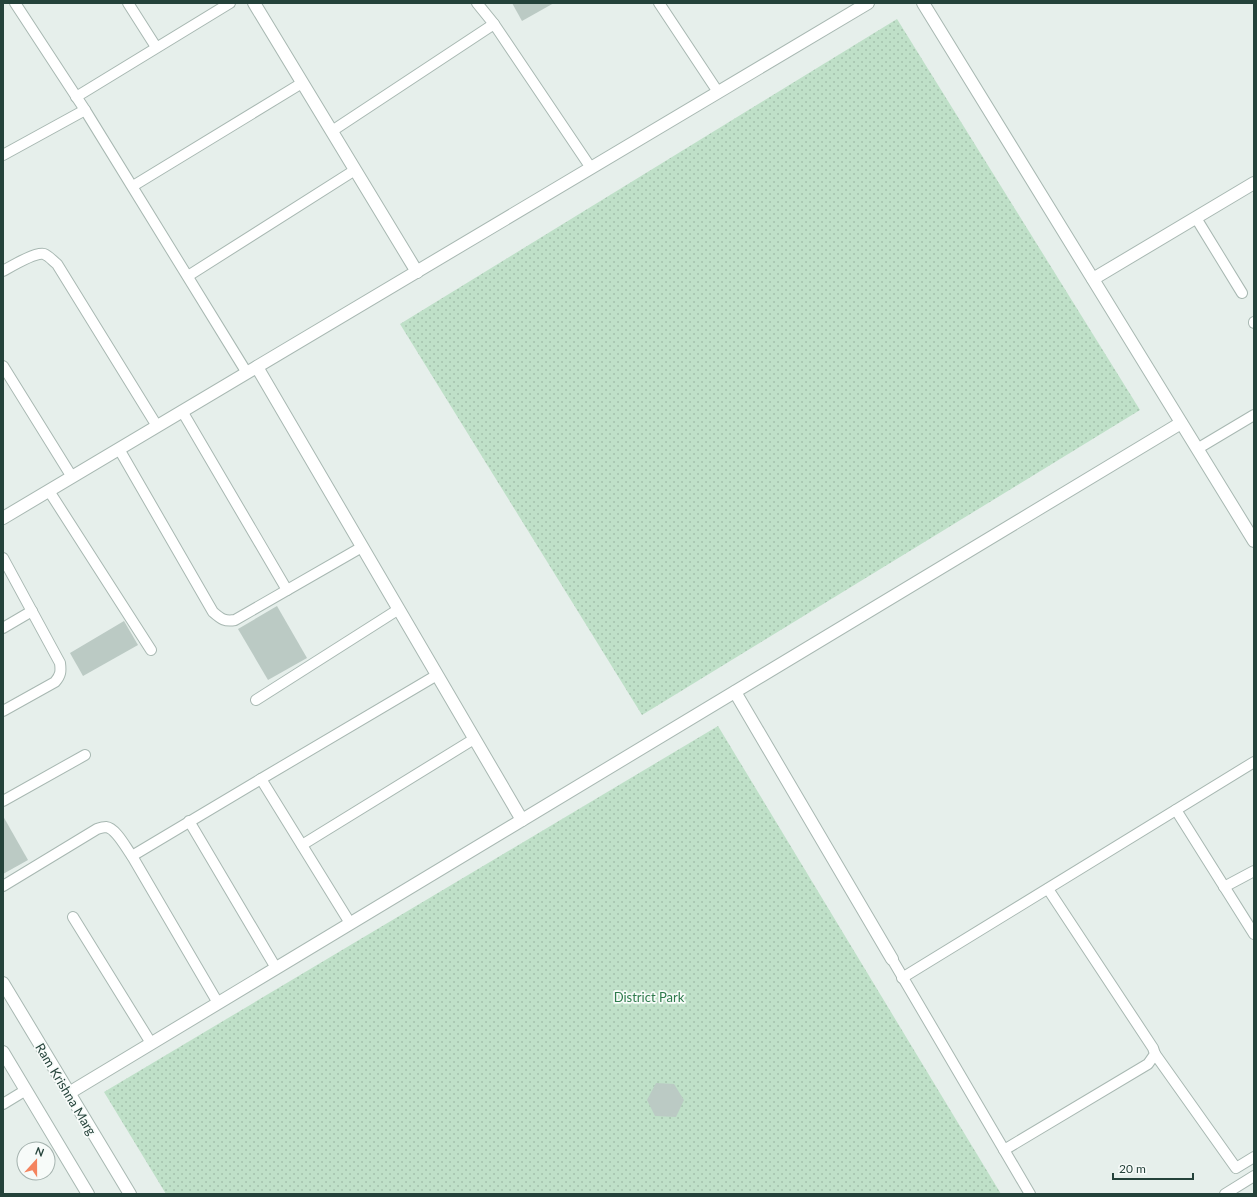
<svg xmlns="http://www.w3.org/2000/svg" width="1257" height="1197" font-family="Lato,sans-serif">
  <defs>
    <pattern id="green-dots" width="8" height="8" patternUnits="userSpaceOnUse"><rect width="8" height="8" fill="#bfe0c8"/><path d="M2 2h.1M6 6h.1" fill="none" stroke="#a4c1ad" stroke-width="1.8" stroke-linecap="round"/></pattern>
  </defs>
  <rect width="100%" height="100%" fill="#e6efeb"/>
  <g fill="url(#green-dots)">
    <path d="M897 19 1140 410 642 715 400 324Z"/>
    <path d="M718 726 1001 1194H166L104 1092Z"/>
  </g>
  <g fill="#bbcac4">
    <path d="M512 3H554L522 21Z"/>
    <path d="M277 606 307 658 268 680 238 629Z"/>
    <path d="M124 621 138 645 83 676 70 653Z"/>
    <path d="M3 816 28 860 3 874Z"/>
    <path d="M656 1083 674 1084 684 1100 676 1117 655 1116 647 1100Z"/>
  </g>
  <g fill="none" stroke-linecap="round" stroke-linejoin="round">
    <defs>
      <g id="service">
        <path d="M15 3 85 110 247 373"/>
        <path d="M128 3 156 47"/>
        <path d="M477 3 494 24"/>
        <path d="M659 3 718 92"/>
        <path d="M76 97 230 3"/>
        <path d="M332 131 494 24 591 168"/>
        <path d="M3 155 85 110"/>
        <path d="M133 186 302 83"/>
        <path d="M1196 218 1242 293"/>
        <path d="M3 271C12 266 35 252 44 254 49 256 53 261 57 264L157 426"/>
        <path d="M188 276 355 170"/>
        <path d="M1254 322V323"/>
        <path d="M3 366 72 477"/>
        <path d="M182 411 287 590"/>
        <path d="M119 449 213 612C221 619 225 622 235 620L362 547"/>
        <path d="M1197 449 1254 415"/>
        <path d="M49 491 151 650"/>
        <path d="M3 558 60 663C61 671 61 675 55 682L3 711"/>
        <path d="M3 628 32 611"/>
        <path d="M256 700 399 609"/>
        <path d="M3 801 85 755"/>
        <path d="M1176 810 1254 934"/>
        <path d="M189 821 276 968"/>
        <path d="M302 845 474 739"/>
        <path d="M132 856 261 779"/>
        <path d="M3 886 97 829C100 828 103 827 106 827 116 828 126 848 132 856L218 1003"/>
        <path d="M1224 887 1254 871"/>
        <path d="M73 917 151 1043"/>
        <path d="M350 923 261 779 437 675"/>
        <path d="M892 959 1030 1194"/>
        <path d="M902 978 1254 762"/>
        <path d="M1155 1054 1236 1168 1254 1157"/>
        <path d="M3 1104 26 1090"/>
        <path d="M1004 1150 1148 1064 1155 1054 1153 1048 1048 889"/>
        <path d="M1225 1194 1254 1176"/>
      </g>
      <g id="minor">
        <path d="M254 3 417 272"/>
        <path d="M923 3 1254 541"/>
        <path d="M1093 279 1254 183"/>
        <path d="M257 367 522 820"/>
        <path d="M3 518 868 3"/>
        <path d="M735 692 892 959"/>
        <path d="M69 1093 1181 423"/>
      </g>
      <g id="tertiary">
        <path d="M3 983 130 1194"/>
        <path d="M3 1052 88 1194"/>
      </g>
    </defs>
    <use href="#service" stroke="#a8b8b2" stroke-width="12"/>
    <use href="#minor" stroke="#a8b8b2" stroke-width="14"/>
    <use href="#tertiary" stroke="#a8b8b2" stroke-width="14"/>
    <use href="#service" stroke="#fff" stroke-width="10"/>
    <use href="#minor" stroke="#fff" stroke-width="12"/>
    <use href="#tertiary" stroke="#fff" stroke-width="12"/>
  </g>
  <g text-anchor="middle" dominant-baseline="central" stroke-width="3.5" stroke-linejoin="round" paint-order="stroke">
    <g font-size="13" fill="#2d7a4b" stroke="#f7fbf9">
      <text x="649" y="997">District Park</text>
    </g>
    <g font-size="13" fill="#24423a" stroke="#f7fbf9">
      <text transform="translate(66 1089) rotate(59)">Ram Krishna Marg</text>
    </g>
  </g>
  <rect width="1257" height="1197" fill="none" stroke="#24423a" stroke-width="8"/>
  <g transform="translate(36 1161) rotate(21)"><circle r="19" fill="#f7fbf9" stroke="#a3b1ad"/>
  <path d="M0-3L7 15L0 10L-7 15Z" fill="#f4845f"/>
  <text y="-6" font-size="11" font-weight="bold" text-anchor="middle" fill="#24423a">N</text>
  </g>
  <path d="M1113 1173v6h80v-6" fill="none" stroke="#24423a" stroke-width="2"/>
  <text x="1119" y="1173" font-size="12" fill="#24423a" stroke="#f7fbf9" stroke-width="3" paint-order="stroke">20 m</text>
</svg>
